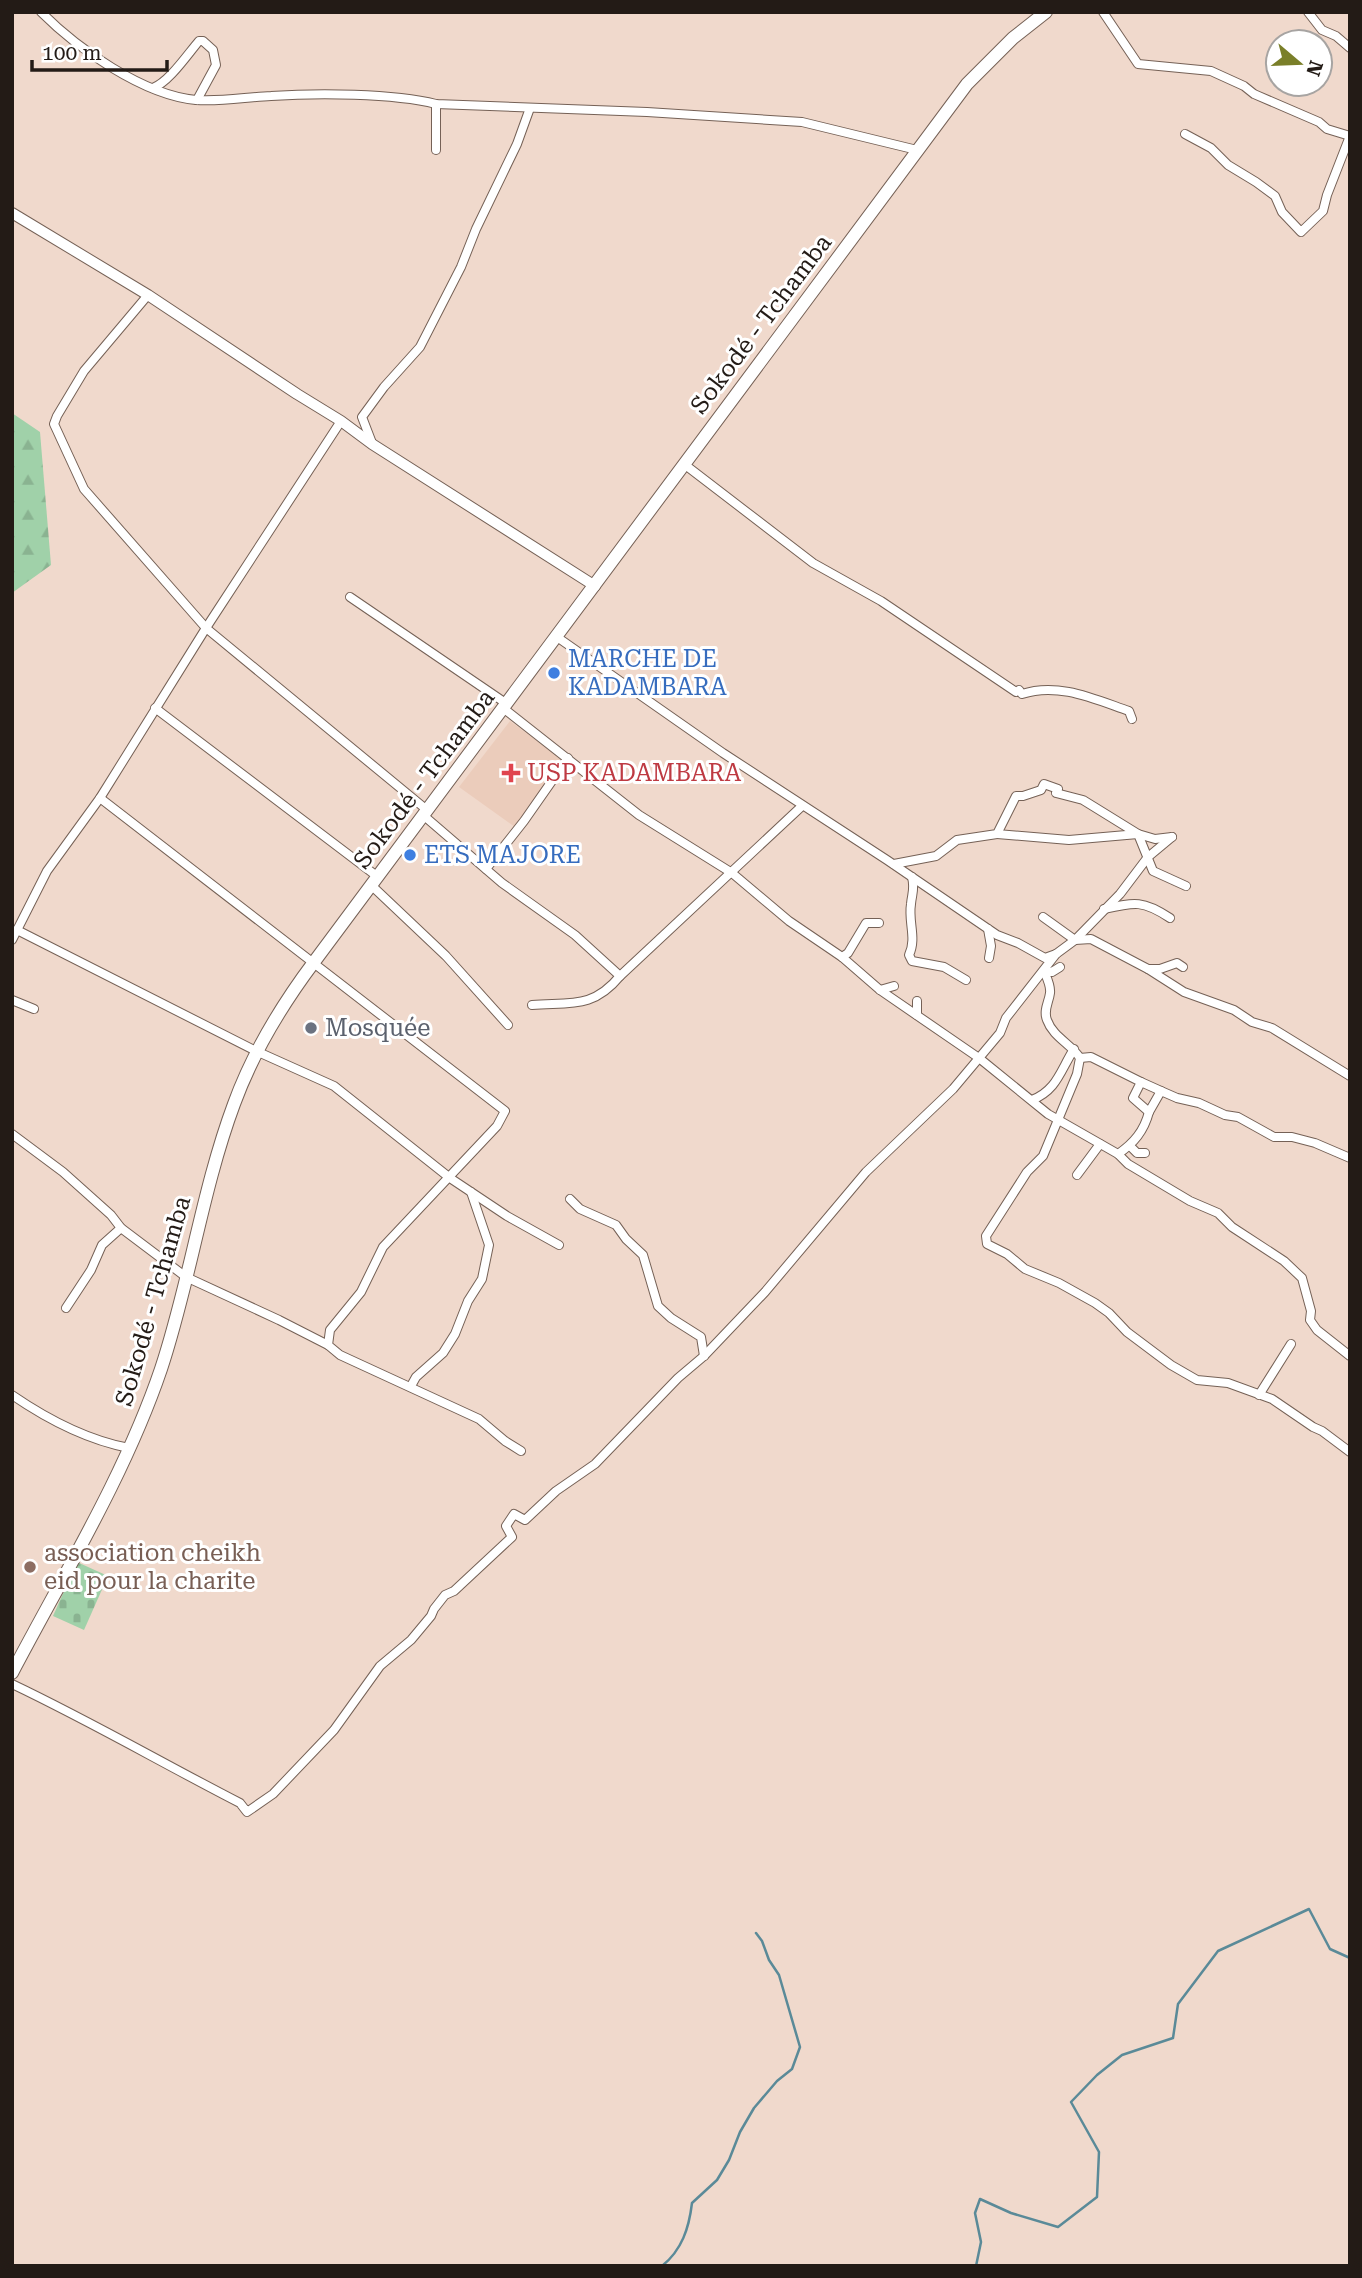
<svg xmlns="http://www.w3.org/2000/svg" width="1362" height="2278" font-family="'Roboto Serif',serif">
  <defs>
    <pattern id="forest-firs" width="22" height="20" patternUnits="userSpaceOnUse" patternTransform="scale(1.75)"><rect width="22" height="20" fill="#a0d1a9"/><path d="M5 1l3.5 6h-7zM16 11l3.5 6h-7z" fill="#8ab391"/></pattern>
    <pattern id="cemetery-stones" width="16" height="16" patternUnits="userSpaceOnUse" patternTransform="scale(1.75)"><rect width="16" height="16" fill="#a0d1a9"/><path d="M2 7V4a2 2 0 0 1 4 0v3zM10 15v-3a2 2 0 0 1 4 0v3z" fill="#8ab391"/></pattern>
  </defs>
  <rect width="100%" height="100%" fill="#f0d9cc"/>
  <path fill="#ebccbb" d="M510 721 563 760 515 827 459 787Z"/>
  <path fill="url(#forest-firs)" d="M12 413 40 432 51 565 12 593Z"/>
  <path fill="url(#cemetery-stones)" d="M77 1562 108 1576 84 1630 53 1616Z"/>
  <g fill="none" stroke-linecap="round" stroke-linejoin="round">
    <g stroke="#5a8a98" stroke-width="2.5">
      <path d="M662 2266C682 2250 689 2228 692 2203L717 2180 729 2160 740 2132 754 2108 777 2081 792 2069 800 2047 779 1975 769 1960 762 1941 756 1933"/>
      <path d="M976 2266 981 2242 975 2213 980 2199 1011 2213 1058 2227 1097 2197 1099 2152 1071 2102 1097 2075 1122 2055 1173 2038 1178 2004 1218 1951 1309 1909 1330 1949 1350 1958"/>
    </g>
    <defs>
      <g id="street">
        <path d="M41 12C78 49 143 95 196 100 220 102 247 97 271 96 316 93 393 93 436 104L647 112 802 122 917 150"/>
        <path d="M1103 12 1138 64 1211 71 1244 86 1254 94 1319 122 1327 129 1350 136"/>
        <path d="M1308 12 1322 30 1336 36 1350 48"/>
        <path d="M153 88C169 82 187 55 199 41H203L213 50 216 65 197 100"/>
        <path d="M436 104V150"/>
        <path d="M1185 134 1211 148 1228 165 1256 182 1275 196 1282 212 1301 232 1323 211 1327 195 1350 136"/>
        <path d="M148 295 84 371 57 416 54 424 84 489 206 628 427 810"/>
        <path d="M372 443 362 417 384 387 420 347 461 267 476 229 517 144 530 108"/>
        <path d="M684 464 813 563 881 601 1016 692 1019 690 1022 694C1058 682 1094 699 1129 711L1132 719"/>
        <path d="M350 597 507 704"/>
        <path d="M557 637 723 753 887 860 997 935 1018 943 1045 958 1056 954"/>
        <path d="M155 708 378 877"/>
        <path d="M503 708 639 815 732 873 789 921 842 957 880 990 979 1058 1048 1114 1118 1154 1128 1164 1190 1201 1218 1213 1232 1227 1284 1261 1302 1278 1311 1311 1310 1320 1317 1330 1350 1356"/>
        <path d="M100 798 505 1111 497 1126 383 1247 361 1292 330 1330 328 1345 340 1355 479 1419 505 1441 521 1451"/>
        <path d="M423 815 502 883 575 935 620 976 802 806"/>
        <path d="M997 834 1069 840 1138 834 1155 839 1172 837"/>
        <path d="M894 864 936 856 957 840 997 834 1016 796H1023L1041 790 1044 784 1058 789 1056 793 1083 800 1138 834 1153 871 1186 886"/>
        <path d="M486 869 524 821 568 758"/>
        <path d="M912 877C915 889 912 893 911 904 908 922 917 938 909 955L912 961 944 967 966 980"/>
        <path d="M371 885 446 956 508 1025"/>
        <path d="M1104 909C1135 902 1143 900 1170 918"/>
        <path d="M1043 917 1075 940 1091 939 1148 969H1160L1177 963 1183 967"/>
        <path d="M988 929 991 946 989 958"/>
        <path d="M17 930 256 1051 334 1086 450 1178 507 1216 559 1245"/>
        <path d="M12 940 47 871 100 798 206 628 341 421"/>
        <path d="M842 957 848 953 866 923H879"/>
        <path d="M1060 967 1052 972 1044 971C1047 978 1051 986 1050 993 1049 1002 1043 1010 1047 1020 1053 1037 1071 1044 1080 1058L1077 1074 1043 1156 1027 1172 986 1236 987 1244 1007 1254 1025 1269 1059 1283 1095 1303 1109 1313 1127 1332 1171 1365 1197 1380 1228 1383 1272 1399 1313 1427 1322 1431 1350 1452"/>
        <path d="M1148 969 1184 992 1234 1010 1252 1022 1272 1028 1350 1076"/>
        <path d="M880 990 894 986"/>
        <path d="M12 1000 34 1009"/>
        <path d="M917 1001V1015"/>
        <path d="M532 1005C570 1002 593 1009 620 976"/>
        <path d="M1080 1058 1091 1057 1141 1082 1133 1098 1149 1112 1161 1091 1177 1098 1199 1103 1225 1115 1238 1117 1274 1137H1292L1315 1143 1350 1158"/>
        <path d="M1141 1082 1161 1091"/>
        <path d="M1032 1100C1057 1090 1060 1071 1074 1049"/>
        <path d="M12 1134 63 1172 111 1215 121 1228 186 1277 279 1320 328 1345"/>
        <path d="M1130 1146 1137 1153H1145"/>
        <path d="M1118 1154C1134 1143 1144 1131 1149 1112"/>
        <path d="M1077 1175 1100 1144"/>
        <path d="M570 1199 580 1209 616 1225 626 1239 643 1255 658 1306 671 1318 701 1337 704 1356"/>
        <path d="M66 1308 91 1270 102 1245 121 1228"/>
        <path d="M411 1386 416 1377 443 1353 455 1334 468 1301 482 1279 489 1245 471 1192"/>
        <path d="M12 1395C47 1419 87 1440 129 1448"/>
        <path d="M1259 1395 1291 1344"/>
        <path d="M12 1684C90 1721 164 1764 240 1803L247 1812 273 1794 334 1730 380 1666 411 1640 431 1616 434 1609 445 1595 454 1591 512 1537 506 1526 514 1514 525 1520 556 1491 595 1464 678 1378 704 1356 765 1292 866 1172 953 1089 1000 1033 1006 1018 1056 954 1075 940 1120 894 1148 857 1172 837"/>
      </g>
      <path id="secondary" d="M12 213 148 295 297 394 341 421 372 444 595 586"/>
      <path id="primary" d="M12 1673C64 1574 125 1475 161 1369 190 1282 202 1190 234 1104 253 1052 281 1006 314 962L967 84 1013 38 1046 12"/>
    </defs>
    <use href="#street" stroke="#756156" stroke-width="10"/>
    <use href="#secondary" stroke="#756156" stroke-width="12"/>
    <use href="#primary" stroke="#756156" stroke-width="14"/>
    <use href="#street" stroke="#fff" stroke-width="8"/>
    <use href="#secondary" stroke="#fff" stroke-width="10"/>
    <use href="#primary" stroke="#fff" stroke-width="12"/>
  </g>
  <g fill="#3f7fe0" stroke="#fff" stroke-width="2.5">
    <circle cx="554" cy="673" r="7"/>
    <circle cx="410" cy="855" r="7"/>
  </g>
  <path fill="#e0444e" stroke="#fff" stroke-width="2.5" d="M507.5 762.5h7v7h7v7h-7v7h-7v-7h-7v-7h7z"/>
  <circle fill="#6b7280" stroke="#fff" stroke-width="2.5" cx="311" cy="1028" r="7"/>
  <circle fill="#8d6e63" stroke="#fff" stroke-width="2.5" cx="30" cy="1567" r="7"/>
  <g text-anchor="middle" dominant-baseline="central" stroke-width="6" stroke-linejoin="round" paint-order="stroke">
    <g font-size="24" fill="#231b16" stroke="#fff">
      <text transform="translate(761 324) rotate(-53)">Sokodé - Tchamba</text>
      <text transform="translate(424 779) rotate(-53)">Sokodé - Tchamba</text>
      <text transform="translate(153 1301) rotate(-74)">Sokodé - Tchamba</text>
    </g>
    <g font-size="24" fill="#366cbe" stroke="#fff" text-anchor="start">
      <text x="568" y="659">MARCHE DE<tspan x="568" dy="28">KADAMBARA</tspan></text>
      <text x="424" y="855">ETS MAJORE</text>
    </g>
    <g font-size="24" fill="#be3a42" stroke="#fff" text-anchor="start">
      <text x="527" y="773">USP KADAMBARA</text>
    </g>
    <g font-size="24" fill="#5b616d" stroke="#fff" text-anchor="start">
      <text x="325" y="1028">Mosquée</text>
    </g>
    <g font-size="24" fill="#785e54" stroke="#fff" text-anchor="start">
      <text x="44" y="1553">association cheikh<tspan x="44" dy="28">eid pour la charite</tspan></text>
    </g>
  </g>
  <rect width="1362" height="2278" fill="none" stroke="#231b16" stroke-width="28"/>
  <g transform="translate(1299 63) rotate(109)"><circle r="33" fill="#ffffff" stroke="#a7a4a2" stroke-width="2"/>
  <path d="M0-5L12 26L0 18L-12 26Z" fill="#7a7f29"/>
  <text y="-10" font-size="19" font-weight="bold" text-anchor="middle" fill="#231b16">N</text>
  </g>
  <path d="M32 60v10h135v-10" fill="none" stroke="#231b16" stroke-width="3.5"/>
  <text x="42" y="60" font-size="21" fill="#231b16" stroke="#ffffff" stroke-width="5" paint-order="stroke">100 m</text>
</svg>
